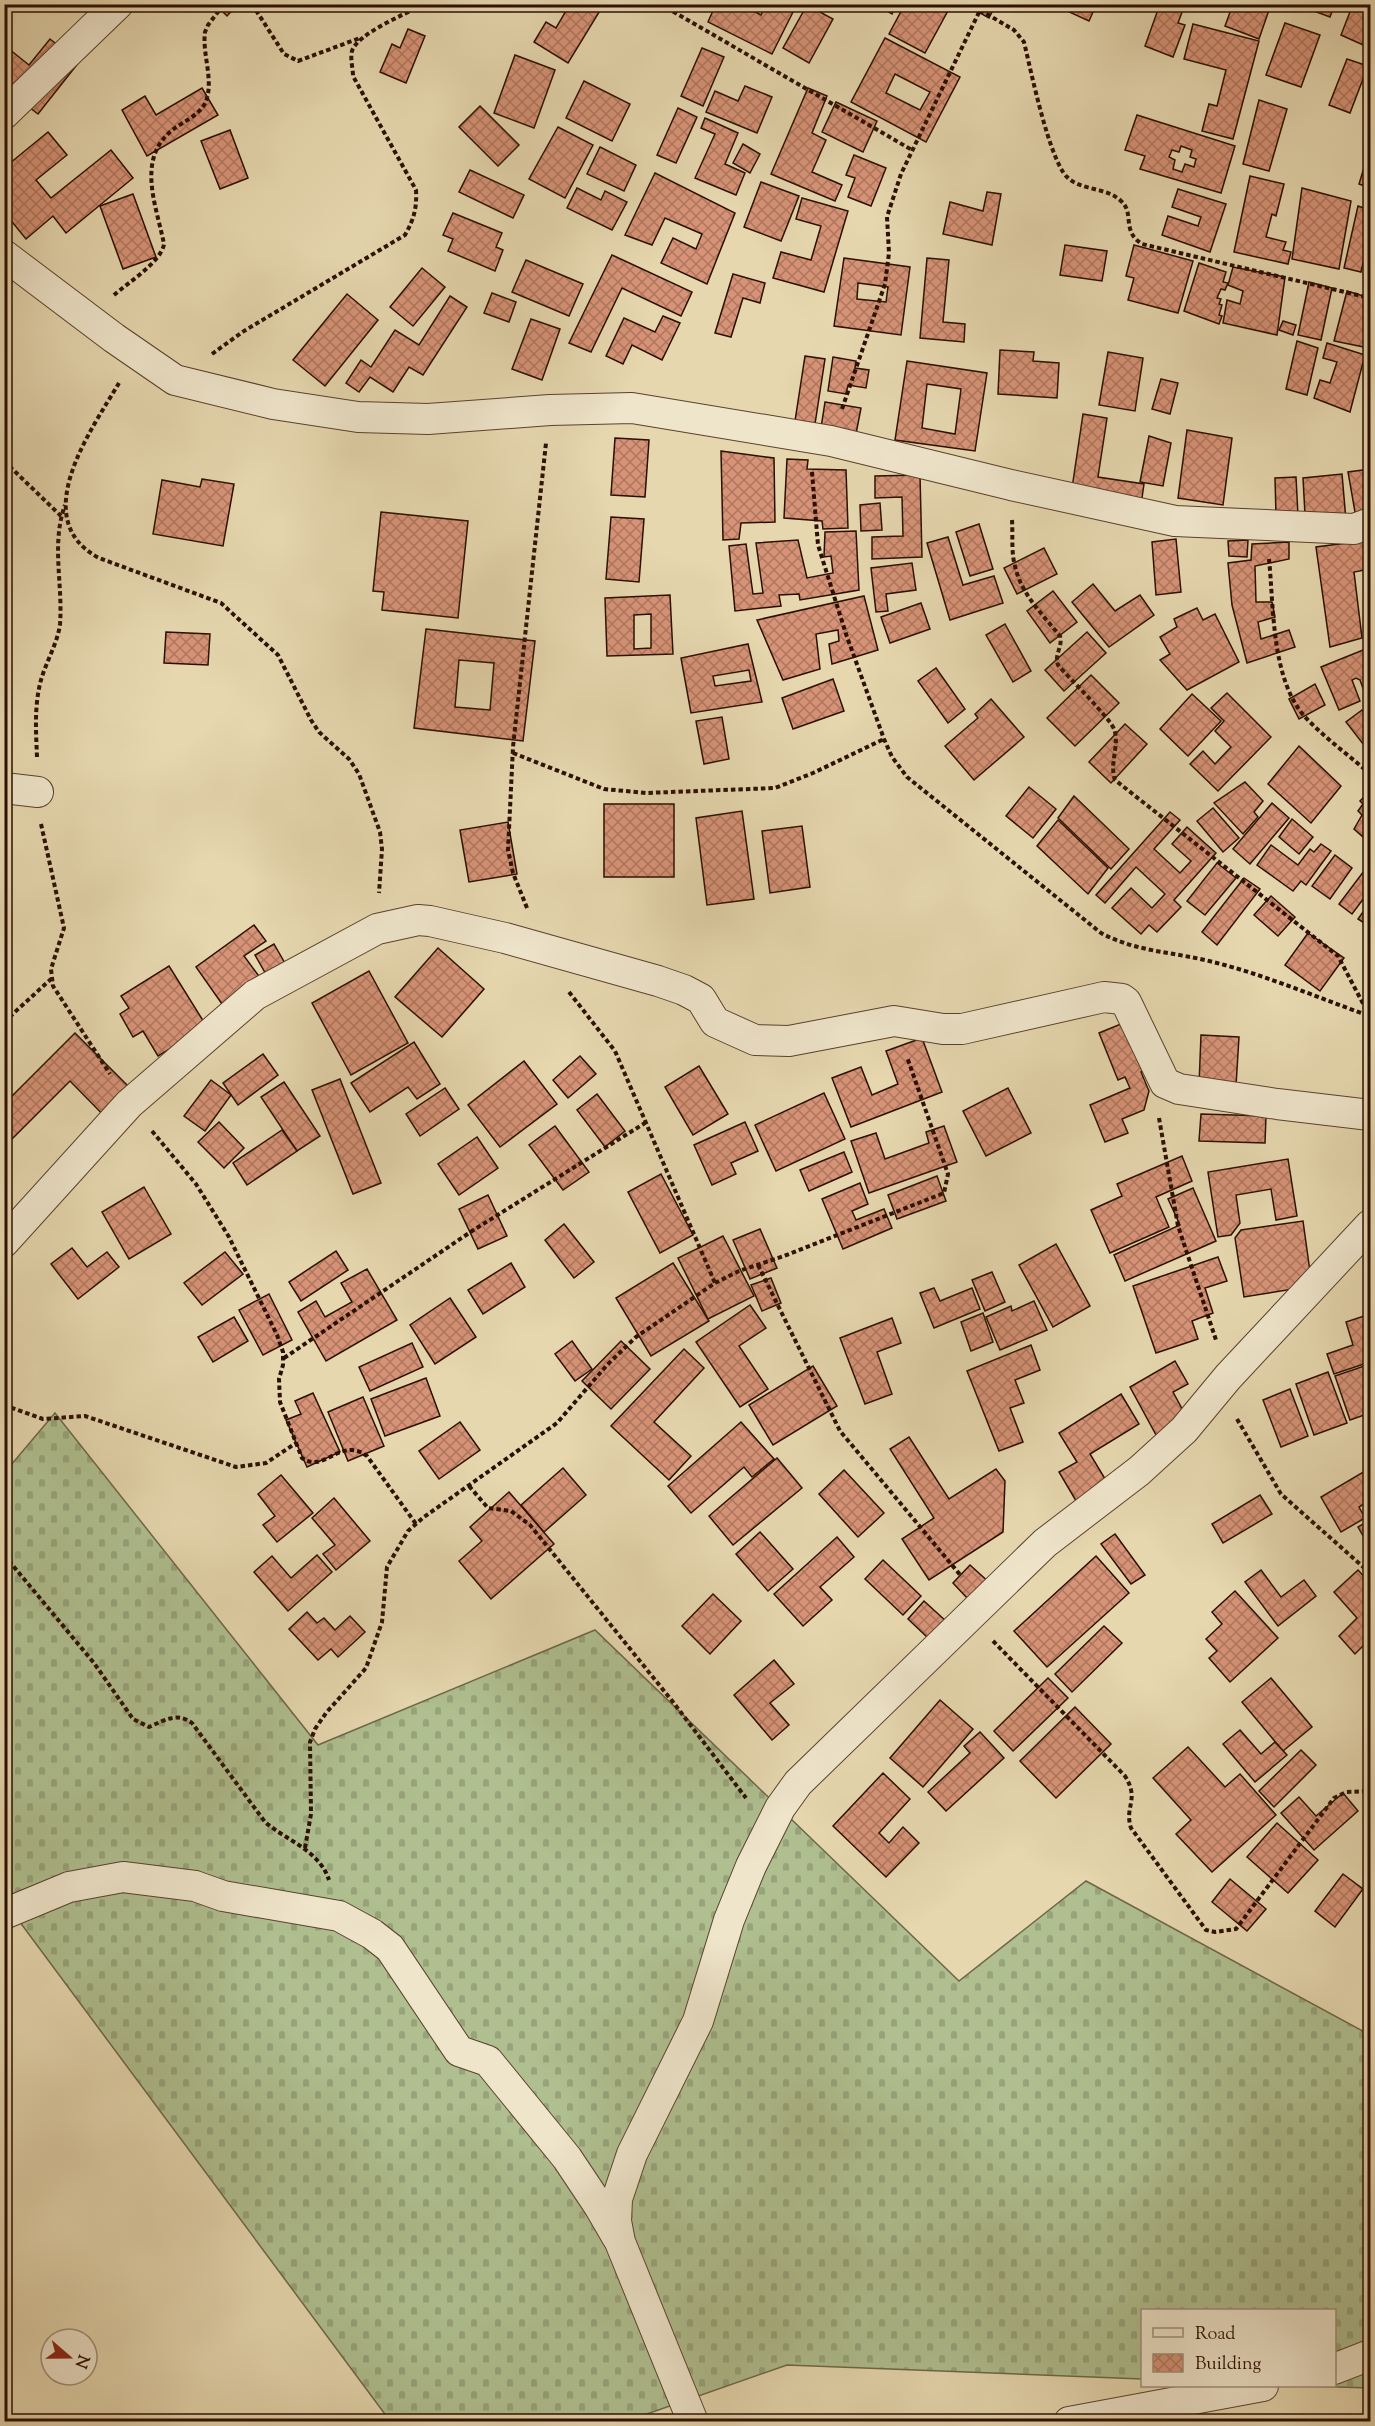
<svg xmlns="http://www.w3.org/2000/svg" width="1375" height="2426" font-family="'Sorts Mill Goudy',serif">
  <defs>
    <pattern id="cemetery-stones" width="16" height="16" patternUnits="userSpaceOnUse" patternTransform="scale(1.5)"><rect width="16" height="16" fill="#afbf90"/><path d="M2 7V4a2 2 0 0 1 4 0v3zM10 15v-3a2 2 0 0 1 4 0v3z" fill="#97a37a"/></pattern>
    <pattern id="building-cross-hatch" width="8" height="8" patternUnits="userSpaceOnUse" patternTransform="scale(1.5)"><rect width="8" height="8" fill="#d79377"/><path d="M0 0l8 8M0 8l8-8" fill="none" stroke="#af765f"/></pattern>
  </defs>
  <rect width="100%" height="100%" fill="#e6d7af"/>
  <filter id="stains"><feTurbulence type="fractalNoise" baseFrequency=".00333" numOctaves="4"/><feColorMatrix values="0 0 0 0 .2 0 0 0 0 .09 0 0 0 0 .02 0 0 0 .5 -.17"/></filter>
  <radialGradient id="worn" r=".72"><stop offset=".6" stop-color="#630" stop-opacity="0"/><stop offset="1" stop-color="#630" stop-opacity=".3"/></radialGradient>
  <path fill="url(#cemetery-stones)" stroke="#6d6748" stroke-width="1.5" d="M55 1413 318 1745 595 1630 959 1981 1086 1881 1370 2035V2388L1306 2386H1334V2310H1142V2379L787 2365 627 2421H390L5 1902V1472Z"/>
  <g fill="url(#building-cross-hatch)" stroke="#2b0f00" stroke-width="1.5" fill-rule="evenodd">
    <path d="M215 4H238L227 16Z"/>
    <path d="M570 4H604L568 63 534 42 546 22 556 28Z"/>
    <path d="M716 4H745L744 6 761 15 766 4H797L772 54 708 22Z"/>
    <path d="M875 4H897L892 14Z"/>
    <path d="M905 4H945L950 7 925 53 889 34Z"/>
    <path d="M964 4H996L989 18Z"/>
    <path d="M1058 4H1091L1089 9 1093 12 1089 21 1067 11 1068 9Z"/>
    <path d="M1160 4H1185L1178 23 1185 25 1173 57 1145 46Z"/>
    <path d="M1233 4H1271L1259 39 1225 26Z"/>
    <path d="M1284 4H1302L1299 11Z"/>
    <path d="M1308 4H1335L1330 17 1306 8Z"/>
    <path d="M1353 4H1370V48L1341 35Z"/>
    <path d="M807 5 833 19 809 63 783 48Z"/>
    <path d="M1285 23 1320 35 1301 87 1266 75Z"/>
    <path d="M1193 24 1259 41 1233 139 1202 131 1209 104 1217 106 1226 70 1184 59Z"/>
    <path d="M408 29 425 36 406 83 380 72 392 44 400 48Z"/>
    <path d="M885 38 960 77 926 142 851 102ZM895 74 930 92 920 110 886 93Z"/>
    <path d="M50 39 79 62 38 114 4 88V45L29 65Z"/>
    <path d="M702 48 724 57 703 106 681 96Z"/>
    <path d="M515 55 555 70 534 128 494 113Z"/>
    <path d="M1347 59 1368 66 1350 113 1329 105Z"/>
    <path d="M584 81 630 104 612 141 566 118Z"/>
    <path d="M745 86 772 97 757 133 706 112 715 91 738 101Z"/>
    <path d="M202 88 218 115 147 156 122 110 145 96 156 115Z"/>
    <path d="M808 88 827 96 812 133 826 140 812 172 842 185 835 201 771 174Z"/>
    <path d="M1259 100 1287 109 1269 171 1243 164Z"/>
    <path d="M836 102 877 121 863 152 822 132Z"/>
    <path d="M480 106 519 145 498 166 459 127Z"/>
    <path d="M678 108 697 117 676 163 657 155Z"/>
    <path d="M1137 115 1235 146 1221 193 1140 169 1145 156 1125 150ZM1181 146 1192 150 1190 157 1196 159 1194 167 1185 164 1182 172 1173 169 1175 160 1169 157 1172 150 1179 152Z"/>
    <path d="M705 118 738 133 725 164 745 173 736 195 695 178 715 134 701 128Z"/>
    <path d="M558 127 593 145 565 198 529 179Z"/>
    <path d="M230 130 248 178 220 189 201 141Z"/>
    <path d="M48 132 67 155 36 180 51 198 111 150 133 178 66 233 53 216 26 239 4 212V168Z"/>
    <path d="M743 144 760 154 750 173 733 163Z"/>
    <path d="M600 147 636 165 624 191 587 174Z"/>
    <path d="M1370 148V188L1359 184Z"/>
    <path d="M854 155 886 168 871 206 848 197 855 178 846 175Z"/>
    <path d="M470 170 524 195 513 218 459 192Z"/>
    <path d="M655 173 735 213 707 284 661 263 673 238 696 249 702 234 665 218 652 245 625 235Z"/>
    <path d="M1250 176 1284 184 1276 216 1272 214 1266 237 1286 242 1283 250 1291 252 1288 264 1234 252Z"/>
    <path d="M761 182 799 196 781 241 744 227Z"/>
    <path d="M577 188 601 200 605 191 627 202 612 230 567 208Z"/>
    <path d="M1302 188 1351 201 1339 269 1292 259Z"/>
    <path d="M1178 189 1226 204 1210 252 1162 235 1168 216 1198 226 1201 217 1172 207Z"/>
    <path d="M987 192 1001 194 992 245 943 234 950 202 983 211Z"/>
    <path d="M133 194 156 257 123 269 100 206Z"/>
    <path d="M802 198 848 211 824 292 773 278 781 252 811 260 821 226 796 219Z"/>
    <path d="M1358 206 1370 210V232L1361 272 1344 268Z"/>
    <path d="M453 213 502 233 496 247 503 250 495 271 448 251 453 239 443 235Z"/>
    <path d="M1065 245 1107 251 1102 281 1060 275Z"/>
    <path d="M1134 245 1193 261 1178 313 1128 300 1134 278 1126 276Z"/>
    <path d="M612 255 692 292 681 316 622 288 591 352 569 343Z"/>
    <path d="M844 258 910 267 901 335 834 326ZM858 283 888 287 886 302 857 299Z"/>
    <path d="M927 258 949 260 943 322 965 324 964 342 920 338Z"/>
    <path d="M526 260 583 284 569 316 512 292Z"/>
    <path d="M1199 263 1226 272 1223 282 1228 283 1225 290 1221 289 1217 298 1221 299 1219 304 1222 305 1219 315 1222 316 1219 324 1184 311Z"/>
    <path d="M1233 267 1285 277 1277 335 1223 323 1227 300 1240 304 1243 291 1228 285Z"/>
    <path d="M422 268 445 287 413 326 390 307Z"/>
    <path d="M733 274 765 283 760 303 743 298 731 337 715 333Z"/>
    <path d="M1309 282 1332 288 1321 340 1298 335Z"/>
    <path d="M1347 291 1370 298V323L1364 347 1334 341Z"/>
    <path d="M492 293 516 302 509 322 484 313Z"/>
    <path d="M347 294 378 320 325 386 293 360Z"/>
    <path d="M450 296 467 307 423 375 409 367 393 392 370 377 359 392 346 383 361 360 371 367 395 330 419 345Z"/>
    <path d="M663 316 680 323 662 360 632 345 623 364 606 356 624 318 655 332Z"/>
    <path d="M531 319 560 329 542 380 512 369Z"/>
    <path d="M1283 321 1296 325 1293 335 1279 330Z"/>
    <path d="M4 324 11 331 4 338Z"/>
    <path d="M1297 341 1318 348 1307 395 1286 389Z"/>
    <path d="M1327 343 1365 355 1350 412 1314 398 1320 380 1330 383 1337 362 1323 358Z"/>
    <path d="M1000 350 1034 352 1033 361 1059 363 1057 398 998 394Z"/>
    <path d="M1108 352 1143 358 1135 411 1099 405Z"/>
    <path d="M805 356 825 359 815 424 795 421Z"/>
    <path d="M833 357 856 361 855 368 869 370 866 388 848 385 846 394 828 391Z"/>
    <path d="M907 361 987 373 975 451 895 440ZM927 384 961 389 955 434 922 428Z"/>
    <path d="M1161 379 1178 383 1170 414 1152 409Z"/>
    <path d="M825 402 861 408 856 434 821 428Z"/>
    <path d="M1083 414 1107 418 1098 477 1144 484 1141 505 1071 495Z"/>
    <path d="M1187 430 1232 438 1223 505 1178 498Z"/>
    <path d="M1149 436 1171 443 1163 486 1140 482Z"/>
    <path d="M615 438 649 440 645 497 611 495Z"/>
    <path d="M721 451 774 458 775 522 741 523 739 539 723 540Z"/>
    <path d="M787 459 808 460 807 469 846 470 848 528 823 529 822 521 784 518Z"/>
    <path d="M1370 469V527L1358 529 1348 472Z"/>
    <path d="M1342 474 1347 532 1306 533 1303 478Z"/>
    <path d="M920 475 922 557 872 559V537L903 536 902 497 875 498V476Z"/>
    <path d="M1296 477 1299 535 1276 516 1275 478Z"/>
    <path d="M202 479 234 484 223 546 153 534 162 480 200 487Z"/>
    <path d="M880 503 882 530 861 531 860 505Z"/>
    <path d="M381 512 468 521 458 618 382 610 384 592 373 591Z"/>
    <path d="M611 517 644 519 639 582 606 579Z"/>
    <path d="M979 524 993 569 970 576 956 532Z"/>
    <path d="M856 531 859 590 800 600 799 594 779 595 781 606 735 611 729 546 746 544 753 594 763 593 756 543 798 540 807 578 833 573 831 556 824 557 825 532Z"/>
    <path d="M948 537 963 585 994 576 1003 603 950 620 927 543Z"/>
    <path d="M1176 539 1181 592 1156 595 1152 542Z"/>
    <path d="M1248 540 1247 557 1229 556 1228 541Z"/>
    <path d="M1370 540V569L1354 572 1362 638 1330 647 1316 547Z"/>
    <path d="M1289 542V559L1255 566 1256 602H1272L1275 617 1258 622 1261 639 1289 630 1295 647 1247 663 1232 605 1228 563 1251 560 1252 544Z"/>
    <path d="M1044 548 1057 574 1017 594 1004 568Z"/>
    <path d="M912 563 916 590 886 594 888 611 876 612 871 568Z"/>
    <path d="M1093 584 1115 611 1140 595 1154 615 1109 647 1072 602Z"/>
    <path d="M1053 591 1077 622 1050 643 1027 611Z"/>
    <path d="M670 595 673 654 607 656 605 598ZM651 614V648L634 649V615Z"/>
    <path d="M864 596 878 650 832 664 829 644 839 641 838 630 816 634 820 669 783 680 757 620Z"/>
    <path d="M921 603 930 629 890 643 881 617Z"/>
    <path d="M1197 608 1203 620 1215 614 1239 662 1187 690 1160 660 1170 654 1160 637 1177 627 1174 619Z"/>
    <path d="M1005 624 1031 671 1013 682 986 635Z"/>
    <path d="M426 629 535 641 523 741 414 728ZM459 660 494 663 490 710 455 707Z"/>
    <path d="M166 632 210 634 208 665 164 663Z"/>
    <path d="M1087 632 1106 653 1064 691 1045 670Z"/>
    <path d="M748 644 762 702 691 713 681 658ZM749 670 751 681 715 686 713 676Z"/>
    <path d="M1368 648 1370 654V691L1365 694 1360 680 1356 678 1352 680 1360 701 1339 710 1321 667Z"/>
    <path d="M936 668 965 709 948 723 918 681Z"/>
    <path d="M1091 675 1119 703 1075 746 1047 718Z"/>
    <path d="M833 679 844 711 793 729 782 698Z"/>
    <path d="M1315 684 1325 705 1299 719 1289 699Z"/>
    <path d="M1227 693 1271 737 1218 791 1190 764 1203 751 1215 764 1231 747 1215 731 1224 721 1211 708Z"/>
    <path d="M1192 694 1221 721 1188 756 1160 729Z"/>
    <path d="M991 699 1024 737 974 780 945 746 978 718 975 714Z"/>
    <path d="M1362 710 1370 721V747L1367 749 1346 722Z"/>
    <path d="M722 717 729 759 704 764 696 721Z"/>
    <path d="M1125 724 1147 744 1111 783 1089 762Z"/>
    <path d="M1299 746 1341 786 1311 823 1268 784Z"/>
    <path d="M1245 782 1263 801 1254 812 1258 817 1243 834 1214 803Z"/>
    <path d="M1029 787 1056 809 1033 838 1006 816Z"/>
    <path d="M1370 791V843L1354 829 1362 815 1358 811 1363 804 1360 801Z"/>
    <path d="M1074 796 1129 849 1111 869 1058 818Z"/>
    <path d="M1272 803 1289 818 1250 864 1233 849Z"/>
    <rect x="604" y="804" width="70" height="73"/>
    <path d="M1213 808 1239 838 1223 852 1197 821Z"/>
    <path d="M742 811 754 899 707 905 696 818Z"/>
    <path d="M1170 812 1180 820 1154 849 1180 873 1191 861 1172 844 1187 827 1216 853 1174 900 1181 907 1157 932 1149 925 1141 934 1112 908 1131 888 1152 908 1165 894 1136 867 1105 903 1096 895Z"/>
    <path d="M1292 819 1313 837 1299 854 1279 837Z"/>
    <path d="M1058 820 1108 868 1088 894 1037 846Z"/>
    <path d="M508 822 517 874 469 882 460 830Z"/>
    <path d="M802 826 810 887 770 893 762 831Z"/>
    <path d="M1321 844 1331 851 1306 885 1301 881 1293 891 1257 865 1271 845 1298 865 1310 849 1314 852Z"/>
    <path d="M1335 855 1352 868 1330 899 1312 886Z"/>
    <path d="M1217 863 1236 878 1205 915 1187 901Z"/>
    <path d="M1370 863V890L1352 914 1339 904Z"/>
    <path d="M1244 878 1260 889 1217 945 1202 932Z"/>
    <path d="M1271 896 1295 917 1278 936 1254 915Z"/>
    <path d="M1370 902V925L1369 926 1358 919Z"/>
    <path d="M254 925 266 941 244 956 267 987 229 1014 196 967Z"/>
    <path d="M1308 933 1344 958 1320 991 1285 965Z"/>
    <path d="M274 944 290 972 271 983 255 955Z"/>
    <path d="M438 948 484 989 442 1037 395 997Z"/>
    <path d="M169 966 207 1027 158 1056 143 1031 133 1037 120 1014 129 1008 121 996Z"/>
    <path d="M369 971 408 1043 351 1075 312 1003Z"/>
    <path d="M1143 1015 1163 1063 1141 1072 1149 1091 1144 1110 1122 1119 1128 1133 1105 1142 1090 1105 1130 1088 1125 1077 1118 1080 1099 1033Z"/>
    <path d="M75 1033 144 1102 117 1129 70 1081 7 1144 4 1141V1104Z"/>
    <path d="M1201 1035 1239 1037 1236 1086 1199 1085Z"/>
    <path d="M922 1038 942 1092 851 1127 832 1078 861 1067 872 1095 898 1084 886 1051Z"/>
    <path d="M414 1042 440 1084 417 1099 408 1087 370 1112 351 1083Z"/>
    <path d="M263 1054 278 1075 238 1105 223 1083Z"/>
    <path d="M580 1056 596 1074 568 1098 553 1080Z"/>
    <path d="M524 1061 557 1104 500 1147 468 1105Z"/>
    <path d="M699 1066 728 1114 693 1135 665 1087Z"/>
    <path d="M340 1079 381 1183 353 1194 312 1090Z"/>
    <path d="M211 1080 231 1095 205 1131 184 1116Z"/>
    <path d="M284 1082 320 1136 297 1151 261 1097Z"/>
    <path d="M445 1088 459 1109 420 1136 406 1114Z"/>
    <path d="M1008 1088 1031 1133 986 1156 963 1111Z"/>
    <path d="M824 1093 845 1139 776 1171 755 1125Z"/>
    <path d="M597 1094 625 1131 605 1147 577 1110Z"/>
    <path d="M1201 1114 1266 1116 1265 1143 1199 1141Z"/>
    <path d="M219 1122 244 1148 224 1168 198 1142Z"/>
    <path d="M745 1122 758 1151 731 1163 736 1174 712 1185 694 1145Z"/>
    <path d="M555 1126 589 1172 563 1190 529 1145Z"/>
    <path d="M944 1126 957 1162 869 1193 851 1141 876 1133 885 1159 929 1143 926 1132Z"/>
    <path d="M282 1130 297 1151 247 1185 233 1163Z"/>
    <path d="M477 1137 498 1168 459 1195 438 1164Z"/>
    <path d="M844 1152 852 1172 809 1191 800 1170Z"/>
    <path d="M1182 1156 1192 1181 1156 1197 1169 1227 1110 1253 1091 1210 1122 1196 1117 1184Z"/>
    <path d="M1288 1159 1297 1216 1276 1220 1271 1189 1236 1195 1240 1223 1231 1235 1218 1237 1208 1172Z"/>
    <path d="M661 1174 693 1235 660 1253 628 1192Z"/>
    <path d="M937 1176 946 1201 897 1219 888 1195Z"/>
    <path d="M860 1183 868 1204 852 1211 856 1220 884 1209 892 1228 843 1249 822 1199Z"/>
    <path d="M144 1187 171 1234 129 1259 102 1212Z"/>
    <path d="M1193 1188 1216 1241 1125 1281 1114 1255 1180 1225 1168 1199Z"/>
    <path d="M488 1195 507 1236 478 1249 459 1209Z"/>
    <path d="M1303 1221 1312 1286 1244 1297 1235 1238 1241 1230Z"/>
    <path d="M564 1224 594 1262 574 1278 545 1240Z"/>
    <path d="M760 1229 777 1268 750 1279 733 1240Z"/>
    <path d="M723 1236 754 1296 708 1319 678 1258Z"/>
    <path d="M1056 1244 1090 1306 1053 1327 1019 1265Z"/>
    <path d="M72 1248 87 1267 107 1252 119 1267 78 1299 51 1264Z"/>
    <path d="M336 1251 348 1270 301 1301 289 1282Z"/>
    <path d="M225 1252 243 1274 202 1305 184 1283Z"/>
    <path d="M1218 1257 1227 1281 1205 1288 1213 1313 1192 1321 1198 1339 1156 1353 1133 1286Z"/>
    <path d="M511 1263 525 1287 483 1314 468 1290Z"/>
    <path d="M673 1263 709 1321 651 1356 616 1298Z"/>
    <path d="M367 1269 397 1320 326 1361 298 1312 316 1301 325 1317 352 1302 341 1283Z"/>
    <path d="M992 1272 1005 1302 985 1311 972 1280Z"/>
    <path d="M771 1278 781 1303 762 1311 751 1285Z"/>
    <path d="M934 1288 940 1301 972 1288 980 1309 934 1328 920 1293Z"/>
    <path d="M269 1294 292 1340 263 1355 239 1310Z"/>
    <path d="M450 1298 476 1337 435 1364 410 1325Z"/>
    <path d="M1034 1301 1047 1330 1000 1350 986 1317 1011 1306 1012 1311Z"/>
    <path d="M750 1305 766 1328 739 1346 768 1389 740 1407 696 1342Z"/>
    <path d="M983 1313 993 1342 971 1351 961 1322Z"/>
    <path d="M1370 1314V1362L1334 1374 1327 1354 1353 1345 1346 1322Z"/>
    <path d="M234 1317 248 1341 213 1362 198 1337Z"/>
    <path d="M892 1318 901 1343 877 1352 892 1394 865 1404 840 1338Z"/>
    <path d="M572 1341 592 1369 575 1381 555 1354Z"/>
    <path d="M621 1341 650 1369 611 1409 582 1381Z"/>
    <path d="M412 1343 423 1367 370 1391 359 1367Z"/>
    <path d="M1031 1345 1040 1370 1015 1380 1024 1403 1010 1408 1023 1442 999 1451 967 1371Z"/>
    <path d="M684 1349 704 1368 654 1422 691 1456 669 1480 611 1426Z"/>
    <path d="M1175 1361 1188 1384 1173 1392 1192 1427 1161 1444 1130 1387Z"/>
    <path d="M1370 1364V1413L1350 1420 1335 1376Z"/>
    <path d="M813 1366 837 1406 773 1445 749 1405Z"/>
    <path d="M1328 1372 1347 1423 1314 1435 1296 1384Z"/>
    <path d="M426 1378 440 1416 385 1436 371 1399Z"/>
    <path d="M1290 1389 1308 1436 1281 1447 1263 1400Z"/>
    <path d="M313 1393 340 1452 307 1467 286 1420 301 1414 295 1401Z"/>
    <path d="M1121 1394 1139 1424 1090 1454 1113 1492 1082 1511 1059 1472 1077 1462 1059 1433Z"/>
    <path d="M363 1397 384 1446 348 1461 328 1412Z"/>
    <path d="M460 1422 480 1450 439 1479 419 1451Z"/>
    <path d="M741 1422 774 1459 752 1477 744 1467 691 1513 668 1486Z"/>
    <path d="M909 1437 949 1499 996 1469 1005 1481 1003 1532 929 1580 902 1539 934 1518 890 1449Z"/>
    <path d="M1370 1446V1462L1365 1449Z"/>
    <path d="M777 1458 802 1488 733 1545 709 1516Z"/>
    <path d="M563 1468 586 1495 544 1532 521 1505Z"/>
    <path d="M844 1470 884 1513 858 1537 819 1494Z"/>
    <path d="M1365 1471 1370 1481V1500L1359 1507 1365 1518 1341 1532 1321 1497Z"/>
    <path d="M281 1475 313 1513 277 1542 263 1525 275 1516 258 1494Z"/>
    <path d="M509 1492 554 1544 491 1599 459 1561 482 1541 470 1527Z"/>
    <path d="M1260 1495 1272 1514 1223 1543 1212 1524Z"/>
    <path d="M334 1498 370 1541 336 1570 323 1554 335 1545 312 1518Z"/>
    <path d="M1370 1520V1548L1358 1527Z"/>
    <path d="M760 1532 793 1569 768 1591 736 1554Z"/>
    <path d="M1115 1534 1145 1575 1131 1584 1101 1544Z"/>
    <path d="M837 1537 854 1557 820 1587 832 1600 803 1626 774 1594Z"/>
    <path d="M317 1555 332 1572 288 1611 254 1572 272 1556 291 1578Z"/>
    <path d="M1096 1556 1129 1593 1047 1667 1014 1631Z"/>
    <path d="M883 1560 921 1596 903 1615 865 1579Z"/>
    <path d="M970 1565 1003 1595 946 1655 908 1619 924 1601 947 1622 968 1599 953 1583Z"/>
    <path d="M1261 1570 1281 1597 1304 1580 1316 1596 1278 1626 1245 1582Z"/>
    <path d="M1358 1570 1370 1583V1639L1355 1654 1339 1636 1357 1618 1334 1592Z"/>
    <path d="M1235 1591 1278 1638 1230 1682 1209 1658 1217 1651 1206 1639 1222 1624 1212 1612Z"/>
    <path d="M713 1594 741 1621 710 1654 682 1626Z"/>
    <path d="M307 1612 317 1623 324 1618 335 1630 350 1616 365 1632 338 1657 331 1649 318 1660 289 1629Z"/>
    <path d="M1104 1626 1122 1643 1072 1692 1055 1674Z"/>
    <path d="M774 1660 794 1684 770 1703 789 1725 772 1740 734 1695Z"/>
    <path d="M1048 1678 1068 1698 1013 1751 994 1731Z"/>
    <path d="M1271 1678 1312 1727 1283 1751 1242 1702Z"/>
    <path d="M940 1700 973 1729 923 1787 890 1758Z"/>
    <path d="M1075 1707 1111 1744 1056 1798 1020 1761Z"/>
    <path d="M1240 1730 1261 1754 1275 1742 1287 1755 1255 1782 1223 1744Z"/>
    <path d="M980 1732 1004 1758 946 1811 928 1792 970 1753 964 1746Z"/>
    <path d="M1188 1747 1225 1787 1240 1774 1276 1815 1212 1872 1176 1834 1191 1820 1153 1778Z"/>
    <path d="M1301 1750 1316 1765 1274 1807 1259 1791Z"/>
    <path d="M883 1773 910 1799 879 1833 889 1843 903 1827 919 1843 886 1877 833 1826Z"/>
    <path d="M1343 1793 1358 1811 1314 1850 1281 1813 1299 1797 1316 1816Z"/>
    <path d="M1277 1823 1318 1860 1288 1893 1247 1857Z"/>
    <path d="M1343 1874 1363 1889 1335 1927 1315 1911Z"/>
    <path d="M1230 1879 1266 1909 1247 1931 1212 1902Z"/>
  </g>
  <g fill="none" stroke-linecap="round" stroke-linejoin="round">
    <defs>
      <g id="street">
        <path d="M4 114 118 4"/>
        <path d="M4 255 114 338 175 380 273 404 358 417 428 419 550 410 632 408 831 441 1011 485 1175 521 1354 529 1370 523"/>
        <path d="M4 788 38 792"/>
        <path d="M4 1242 129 1104 255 995 377 929 418 920 430 921 505 938 658 981 684 990 701 999 715 1022 755 1040 789 1041 894 1021 943 1029H962L1104 997 1122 999 1126 1002 1165 1083 1179 1089 1277 1104 1370 1115"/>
        <path d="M4 1914 69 1887 123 1877 195 1886 223 1896 339 1916 372 1934 390 1948 459 2051 488 2061 567 2158 599 2206 617 2237"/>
        <path d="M1334 2369 1370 2355"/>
        <path d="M693 2422 620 2242 616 2221 617 2199 632 2154 698 2021 729 1920 751 1866 780 1808 798 1783 1045 1543 1139 1471 1184 1430 1228 1377 1370 1225"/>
        <path d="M1069 2422 1263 2386"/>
      </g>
    </defs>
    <use href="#street" stroke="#5a412c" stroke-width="32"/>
    <g stroke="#2b0f00" stroke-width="4" stroke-dasharray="4.5 3" stroke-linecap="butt">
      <path d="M252 4 284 54 298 61 360 38"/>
      <path d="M660 4 912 150"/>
      <path d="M980 10 1014 30 1024 42C1031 71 1049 159 1067 177 1081 191 1107 187 1121 201 1135 213 1121 231 1142 244L1370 298"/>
      <path d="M114 295C129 282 161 262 164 244 156 204 135 157 175 128 185 121 202 113 206 101 214 80 202 54 205 32L208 25 224 4"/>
      <path d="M212 354 244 331 405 235C414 219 417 208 416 190L353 76C353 68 350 59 352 51 358 33 406 14 424 4"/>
      <path d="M119 383C92 429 26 519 99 558L221 603 278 655 311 720 319 732 349 759 359 774 380 832 382 849 379 893"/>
      <path d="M842 409 885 284 889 253 887 217 901 174 983 4"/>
      <path d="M4 461 61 516"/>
      <path d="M812 472 818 545 846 634 884 739 892 757 907 777 1101 933C1136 952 1175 952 1213 962 1266 975 1318 998 1370 1016"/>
      <path d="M1012 520C1013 535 1011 552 1015 566 1021 594 1043 615 1060 636 1063 647 1054 654 1058 665 1069 678 1109 717 1114 729 1120 745 1109 763 1115 780L1338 956 1369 1015"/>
      <path d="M1269 559C1274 608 1271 682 1307 719 1326 739 1350 756 1370 774"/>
      <path d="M513 753 604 789 646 793 775 788 813 773 884 739"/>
      <path d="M37 757C36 731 34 706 41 680 46 662 58 642 60 624 63 584 51 544 65 505"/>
      <path d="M41 824 64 928 51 969 53 986 110 1074"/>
      <path d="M527 908 513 873 508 850 513 747 546 443"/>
      <path d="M569 992 615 1051 715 1283"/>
      <path d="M4 1022 51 979"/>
      <path d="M1159 1118 1178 1226 1216 1340"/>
      <path d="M152 1131 196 1184 229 1237 277 1335 283 1352V1365L279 1379 280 1402 302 1458C325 1474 340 1436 367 1456L416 1524"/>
      <path d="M758 1265 840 1431 962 1577"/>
      <path d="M284 1358 472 1231 645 1123"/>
      <path d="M4 1405 43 1419 85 1416 236 1467 266 1463 296 1443"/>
      <path d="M1237 1419 1281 1494 1370 1573"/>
      <path d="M469 1486 488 1508 511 1511 530 1525 673 1702 746 1798"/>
      <path d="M4 1555 94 1663 133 1719 149 1727C165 1720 177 1712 192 1723L265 1822C287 1841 319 1850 329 1880"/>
      <path d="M993 1641 1125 1776C1140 1800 1124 1806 1131 1828L1206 1930 1215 1932 1236 1929 1334 1798 1346 1792 1370 1791"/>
      <path d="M305 1848 311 1814 310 1742 315 1729 326 1713 366 1668 382 1622 387 1567 408 1531 424 1517 557 1423 607 1365 636 1337 715 1283 739 1271 784 1256 944 1193 948 1174 907 1057"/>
    </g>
    <use href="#street" stroke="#efe5cb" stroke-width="30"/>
  </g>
  <rect width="1375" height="2426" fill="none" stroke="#e6d7af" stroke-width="24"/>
  <rect x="6" y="6" width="1363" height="2414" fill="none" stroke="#2b0f00" stroke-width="3"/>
  <rect x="12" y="12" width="1351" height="2402" fill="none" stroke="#2b0f00" stroke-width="1.5"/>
  <rect x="1141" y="2309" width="195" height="78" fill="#efe5cb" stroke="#a18f7a" stroke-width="1.5"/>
  <rect x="1153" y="2328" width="30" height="9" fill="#efe5cb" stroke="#a18f7a" stroke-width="1.5"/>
  <text x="1195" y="2339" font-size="18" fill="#2b0f00">Road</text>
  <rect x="1153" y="2354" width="30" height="18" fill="url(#building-cross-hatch)" stroke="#a18f7a" stroke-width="1.5"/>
  <text x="1195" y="2369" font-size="18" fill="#2b0f00">Building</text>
  <g transform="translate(69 2357) rotate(110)"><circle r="28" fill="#efe5cb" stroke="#a18f7a" stroke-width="1.5"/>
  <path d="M0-4.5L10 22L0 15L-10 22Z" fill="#8f2418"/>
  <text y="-9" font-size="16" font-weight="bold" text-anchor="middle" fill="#2b0f00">N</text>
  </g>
  <rect width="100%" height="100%" filter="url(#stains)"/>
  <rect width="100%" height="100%" fill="url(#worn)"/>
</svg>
